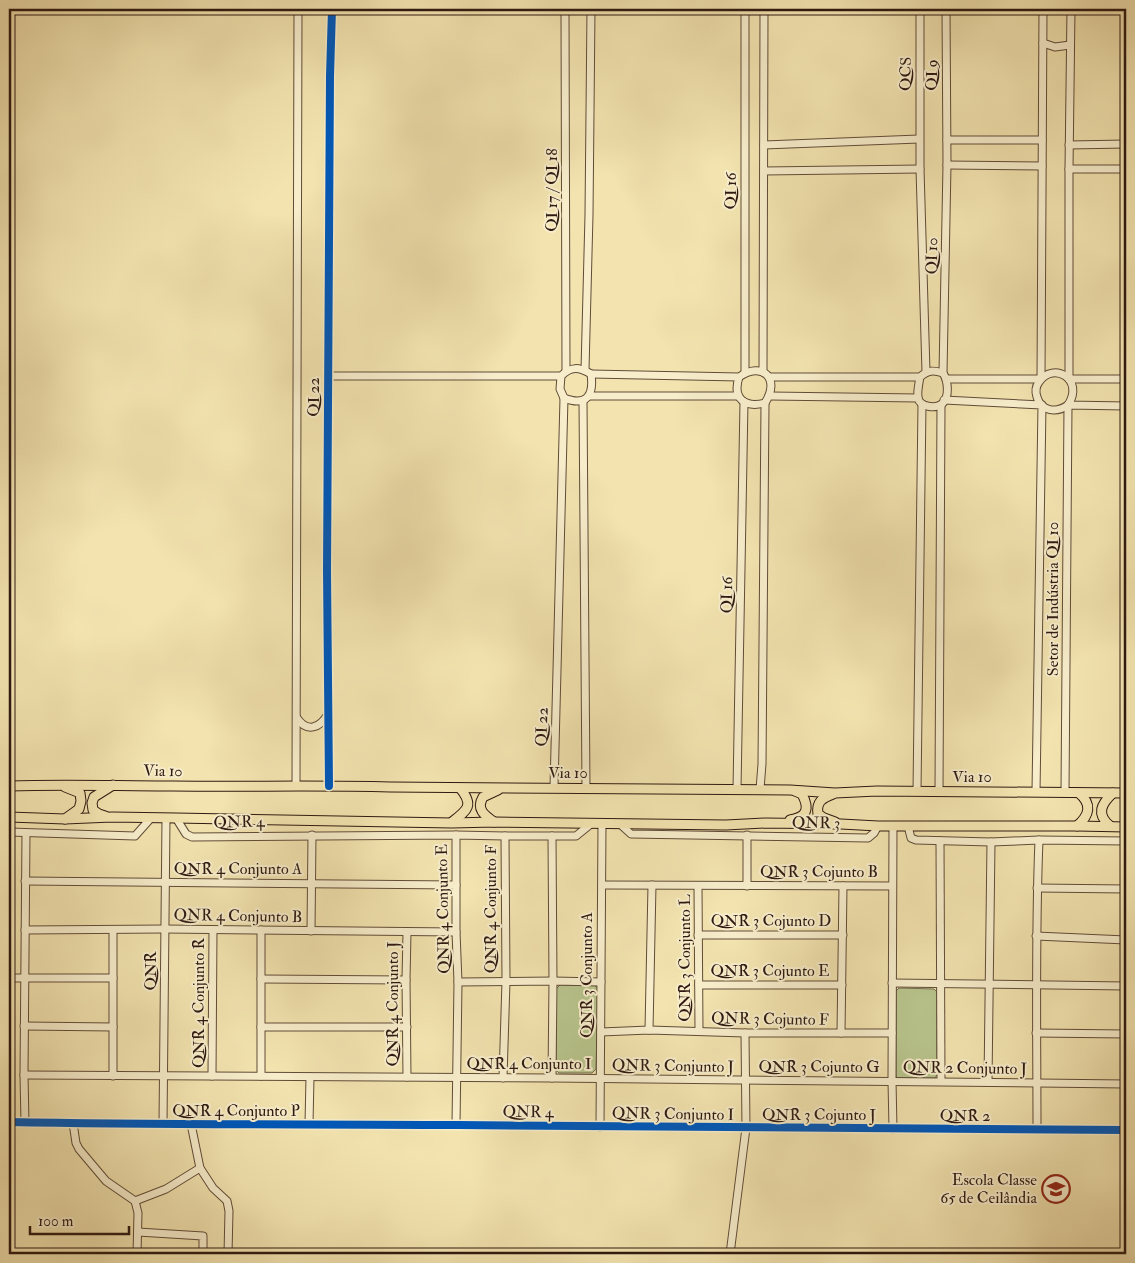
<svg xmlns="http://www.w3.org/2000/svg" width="1135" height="1263" font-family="'IM FELL Double Pica',serif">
  <rect width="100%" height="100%" fill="#f2e3af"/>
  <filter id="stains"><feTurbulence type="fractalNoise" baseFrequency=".004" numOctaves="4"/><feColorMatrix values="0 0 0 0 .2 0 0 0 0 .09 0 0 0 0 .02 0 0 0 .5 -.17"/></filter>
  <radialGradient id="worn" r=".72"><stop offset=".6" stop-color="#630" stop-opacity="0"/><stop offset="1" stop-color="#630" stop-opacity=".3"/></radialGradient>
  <g fill="#b8c48c" stroke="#746e4e">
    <path d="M560 985H594L598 989 596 1069 592 1073H559L556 1070V989Z"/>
    <path d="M899 988 934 989 937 992V1075L935 1078H898L896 1076V991Z"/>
  </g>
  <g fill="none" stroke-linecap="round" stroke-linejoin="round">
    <defs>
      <g id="minor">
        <path d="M565 9 566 371"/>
        <path d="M745 9V373"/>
        <path d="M920 9V169L926 372"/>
        <path d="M1071 9 1069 169V379H1126"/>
        <path d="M1043 43 1055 47 1070 45"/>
        <path d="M947 140H1042"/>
        <path d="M764 145 919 139"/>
        <path d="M1069 145 1126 144"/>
        <path d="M947 165 1042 166"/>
        <path d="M1069 169H1126"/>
        <path d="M764 171 920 169"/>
        <path d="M585 370 589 215 591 9"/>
        <path d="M763 372 764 9"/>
        <path d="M943 373 947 165 946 9"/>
        <path d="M591 374 739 377C762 361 781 378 765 403 745 408 732 399 739 377"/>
        <path d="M328 376H561C571 366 579 367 591 374 594 395 587 407 564 398L560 389 561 376"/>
        <path d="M770 377H920C928 370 933 370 943 373 948 381 950 397 942 404 935 409 920 407 918 398 917 391 919 383 920 377"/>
        <path d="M947 379H1041L1043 9"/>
        <path d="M590 396H738"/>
        <path d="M770 396 918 398"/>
        <path d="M944 400 1042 405 1036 792"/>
        <path d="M583 401 586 788"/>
        <path d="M1068 405C1085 379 1053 361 1039 382 1036 386 1035 391 1037 397 1041 412 1057 413 1068 405L1126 406"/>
        <path d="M297 718C307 733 320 728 328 714"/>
        <path d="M296 786 298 9"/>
        <path d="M329 786 327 571 330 76 332 9"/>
        <path d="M554 787 564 398"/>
        <path d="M737 789 744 402"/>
        <path d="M760 789 762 764 765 403"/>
        <path d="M917 791 922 404"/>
        <path d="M939 792 941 405"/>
        <path d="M1065 793 1068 405"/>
        <path d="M176 818 186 834 192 837 456 835 505 836H576L592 823"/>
        <path d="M620 824 631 834 868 838 874 833 878 826"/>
        <path d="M893 826 892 1081 893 1129"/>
        <path d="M908 826 911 838 916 840 991 842 1039 840 1126 841"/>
        <path d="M9 832 135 836 151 818"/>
        <path d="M456 835V932L458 982 456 1125"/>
        <path d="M940 841 941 1081"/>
        <path d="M25 881 456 885"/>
        <path d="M602 885 892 886"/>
        <path d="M698 886 699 1031"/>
        <path d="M747 886V835"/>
        <path d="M1037 888 1126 889"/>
        <path d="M25 930 165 929 456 932"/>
        <path d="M261 930V1076"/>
        <path d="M311 931 312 835"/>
        <path d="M407 932 406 980 407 1077"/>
        <path d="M698 935H843"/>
        <path d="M1036 936 1126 940"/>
        <path d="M9 978H113"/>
        <path d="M261 979 406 980"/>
        <path d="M458 982 553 981 601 982"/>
        <path d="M892 983 1126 986"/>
        <path d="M699 985H842"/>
        <path d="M24 1026 113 1027"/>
        <path d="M261 1027H407"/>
        <path d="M649 1030 652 885"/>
        <path d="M601 1032 649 1030 745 1033H892"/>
        <path d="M841 1033 843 886"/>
        <path d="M1036 1033 1126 1034"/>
        <path d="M24 1075 552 1078 1126 1084"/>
        <path d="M113 1076V930"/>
        <path d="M212 1076 213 930"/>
        <path d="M503 1078 506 981 505 836"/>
        <path d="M552 1078 553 981 552 836"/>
        <path d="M988 1082 991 842"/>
        <path d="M9 1122C157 1125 304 1124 452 1125 677 1127 902 1130 1126 1130"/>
        <path d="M25 1123 24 1075 26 833"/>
        <path d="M73 1123 76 1143 79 1149 106 1181 135 1201 138 1213 137 1254"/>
        <path d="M163 1124 166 818"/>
        <path d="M191 1124 200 1168 213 1188 227 1201 229 1211 228 1254"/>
        <path d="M309 1124 310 1077"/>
        <path d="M600 1127 602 823"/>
        <path d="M1037 1130C1037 1034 1035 937 1039 840"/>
        <path d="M135 1201 166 1189 200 1168"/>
        <path d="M138 1232 203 1236V1251"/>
        <path d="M730 1254 746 1128 745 1033"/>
      </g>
      <g id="major">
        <path d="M9 786C63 784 118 786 173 786 245 787 317 785 390 787L790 790 835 793 877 791 1126 793"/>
        <path d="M833 794C822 798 816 802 818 814L824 818 835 822"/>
        <path d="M105 816 99 814 93 810 92 803 94 797 113 785"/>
        <path d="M9 817 65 819 112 817 176 818 452 823 494 822 726 825 765 823 841 824 878 826H1077L1126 827"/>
        <path d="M65 819 79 809 81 801 80 793 65 787"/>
        <path d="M790 820C807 817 810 809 802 794L795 791"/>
        <path d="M452 822C468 810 474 805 460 788"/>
        <path d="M494 822C484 815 476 809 483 797L498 790"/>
        <path d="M1077 826C1090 815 1092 804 1079 793"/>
        <path d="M1110 826C1096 814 1101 804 1113 793"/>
      </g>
    </defs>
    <use href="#minor" stroke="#604c38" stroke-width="9"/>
    <use href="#major" stroke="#2f1911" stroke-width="11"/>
    <use href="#minor" stroke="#f7edcb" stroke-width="7"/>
    <use href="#major" stroke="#f2e3af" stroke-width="9"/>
    <defs>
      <g id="cycleway">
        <path d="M329 786 327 571 330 76 332 9"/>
        <path d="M9 1122C157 1125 304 1124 452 1125 677 1127 902 1130 1126 1130"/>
      </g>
    </defs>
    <use href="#cycleway" stroke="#f7edcb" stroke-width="11"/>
    <use href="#cycleway" stroke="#0057b8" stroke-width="8"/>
  </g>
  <defs>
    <symbol id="school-ring" viewBox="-11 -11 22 22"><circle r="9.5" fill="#f7edcb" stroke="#8f2418" stroke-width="1.5"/><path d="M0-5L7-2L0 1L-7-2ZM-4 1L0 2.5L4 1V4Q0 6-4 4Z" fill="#8f2418"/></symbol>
  </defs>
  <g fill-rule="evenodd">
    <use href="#school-ring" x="1040" y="1173" width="32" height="32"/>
  </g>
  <g text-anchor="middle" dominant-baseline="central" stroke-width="4" stroke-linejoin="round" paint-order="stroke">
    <g font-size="16" fill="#2f1911" stroke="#f7edcb">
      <text transform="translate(906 74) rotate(-90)">QCS</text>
      <text transform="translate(932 75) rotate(-90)">QI 9</text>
      <text transform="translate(552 190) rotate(-90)">QI 17 / QI 18</text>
      <text transform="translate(731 191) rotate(-90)">QI 16</text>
      <text transform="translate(932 256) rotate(-89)">QI 10</text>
      <text transform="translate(314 397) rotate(-90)">QI 22</text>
      <text transform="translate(727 595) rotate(-89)">QI 16</text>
      <text transform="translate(1053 599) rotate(-90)">Setor de Indústria QI 10</text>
      <text transform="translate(542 727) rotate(-88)">QI 22</text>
      <text transform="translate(163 771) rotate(1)">Via 10</text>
      <text x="568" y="773">Via 10</text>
      <text x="972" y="777">Via 10</text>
      <text transform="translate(239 822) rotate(-1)">QNR 4</text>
      <text transform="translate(816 823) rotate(1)">QNR 3</text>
      <text x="238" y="869">QNR 4 Conjunto A</text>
      <text x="819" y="872">QNR 3 Cojunto B</text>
      <text transform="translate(443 909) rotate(-91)">QNR 4 Conjunto E</text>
      <text transform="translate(491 909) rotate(-90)">QNR 4 Conjunto F</text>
      <text transform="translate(238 916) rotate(1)">QNR 4 Conjunto B</text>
      <text x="771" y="921">QNR 3 Cojunto D</text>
      <text transform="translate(685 958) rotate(-90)">QNR 3 Conjunto L</text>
      <text transform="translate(151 971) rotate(-90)">QNR</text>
      <text x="770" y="971">QNR 3 Cojunto E</text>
      <text transform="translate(587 975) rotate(-90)">QNR 3 Conjunto A</text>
      <text transform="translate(199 1003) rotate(-90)">QNR 4 Conjunto R</text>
      <text transform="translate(393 1004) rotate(-90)">QNR 4 Conjunto J</text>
      <text transform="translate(770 1019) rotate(1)">QNR 3 Cojunto F</text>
      <text x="529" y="1064">QNR 4 Conjunto I</text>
      <text transform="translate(673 1066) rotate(1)">QNR 3 Conjunto J</text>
      <text x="819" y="1067">QNR 3 Cojunto G</text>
      <text transform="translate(965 1068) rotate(1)">QNR 2 Conjunto J</text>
      <text x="236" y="1111">QNR 4 Conjunto P</text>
      <text transform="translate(528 1112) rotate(1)">QNR 4</text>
      <text transform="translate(673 1114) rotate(1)">QNR 3 Conjunto I</text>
      <text x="819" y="1115">QNR 3 Cojunto J</text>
      <text x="965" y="1116">QNR 2</text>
    </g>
    <g font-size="16" fill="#2f1911" stroke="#f7edcb" text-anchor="end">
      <text x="1037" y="1180">Escola Classe<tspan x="1037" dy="18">65 de Ceilândia</tspan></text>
    </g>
  </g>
  <rect width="1135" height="1263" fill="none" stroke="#f2e3af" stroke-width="30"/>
  <rect x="10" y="10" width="1115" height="1243" fill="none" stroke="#2f1911" stroke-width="2.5"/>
  <rect x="15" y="15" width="1105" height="1233" fill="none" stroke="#2f1911"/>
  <path d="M30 1226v8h99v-8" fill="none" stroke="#2f1911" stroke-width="2.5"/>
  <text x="38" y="1226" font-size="15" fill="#2f1911" stroke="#f7edcb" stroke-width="4" paint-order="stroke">100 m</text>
  <rect width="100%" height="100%" filter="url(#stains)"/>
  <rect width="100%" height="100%" fill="url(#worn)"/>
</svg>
